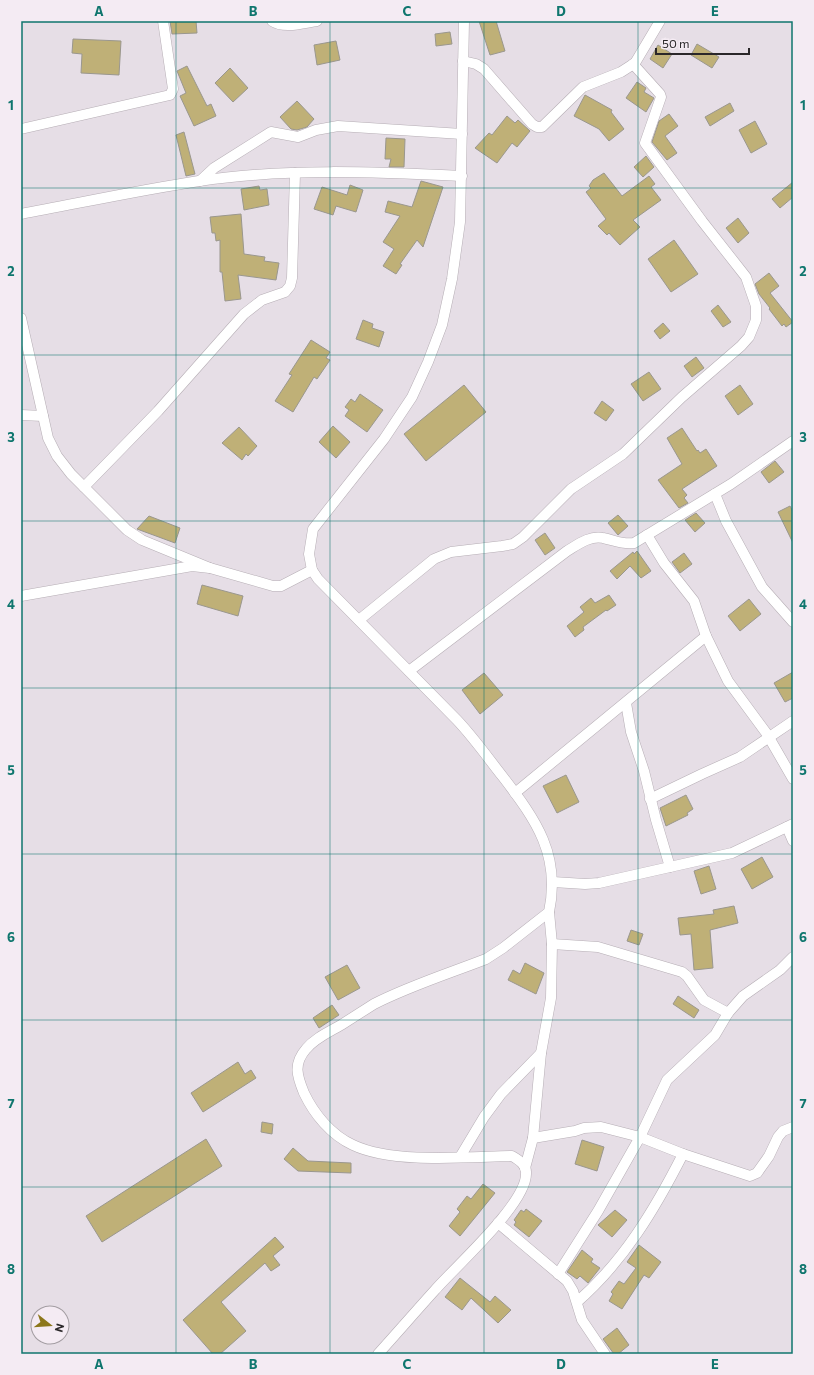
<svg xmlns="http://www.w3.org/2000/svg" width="814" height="1375" font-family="Commissioner,sans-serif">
  <rect width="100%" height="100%" fill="#e6dee6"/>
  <g fill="#bfb077" stroke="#9a978e">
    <path d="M170 21H196L197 33 172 34Z"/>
    <path d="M479 21H496L505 51 490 55Z"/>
    <path d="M450 32 452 44 436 46 435 34Z"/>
    <path d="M73 39 121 41 119 75 81 73 82 54 72 53Z"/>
    <path d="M336 41 340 60 317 65 314 45Z"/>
    <path d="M697 44 719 57 712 68 691 55Z"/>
    <path d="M658 45 672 54 663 68 650 59Z"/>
    <path d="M187 66 207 106 211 104 216 116 194 126 180 96 186 93 177 71Z"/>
    <path d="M230 68 248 88 233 102 215 83Z"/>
    <path d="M637 82 646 88 644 92 654 98 646 112 626 98Z"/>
    <path d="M585 95 612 110 611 112 624 129 609 141 599 129 574 116Z"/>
    <path d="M297 101 314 119 307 127 297 130 291 129 280 117Z"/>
    <path d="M730 103 734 111 710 126 705 117Z"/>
    <path d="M669 114 678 126 665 136 677 153 667 160 652 142 659 121Z"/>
    <path d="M507 116 515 123 518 120 530 131 517 147 512 143 497 163 475 148 489 133 492 135Z"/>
    <path d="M755 121 767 144 751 153 739 130Z"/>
    <path d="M184 132 195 174 186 176 176 135Z"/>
    <path d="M386 138 405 139 404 167H389L391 159H385Z"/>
    <path d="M646 156 654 167 643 177 634 167Z"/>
    <path d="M604 173 622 196 649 176 655 184 651 187 661 200 633 220 640 227 620 245 609 233 607 235 598 226 606 219 586 192 591 188 589 186 593 180Z"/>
    <path d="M421 181 443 187 423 247 417 240 400 264 402 265 396 274 383 266 394 249 383 242 400 216 385 212 388 201 412 207Z"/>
    <path d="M793 182V197L780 208 772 199Z"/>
    <path d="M350 185 363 190 356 212 336 206 333 215 314 209 322 187 347 195Z"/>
    <path d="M259 186 260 190 267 189 269 205 244 210 241 189Z"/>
    <path d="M241 214 244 254 265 257 264 261 279 263 276 280 238 275 241 299 225 301 222 272H220V240L216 241 215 233H212L210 217Z"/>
    <path d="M738 218 749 233 738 243 726 228Z"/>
    <path d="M674 240 698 274 671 292 648 259Z"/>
    <path d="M769 273 779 286 770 293 793 322 786 327 784 324 782 326 769 309 770 308 759 294 755 284Z"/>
    <path d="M718 305 731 322 723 327 711 311Z"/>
    <path d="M363 320 373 324 372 328 384 332 379 347 356 339Z"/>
    <path d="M663 323 670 331 660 339 654 331Z"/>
    <path d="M311 340 330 352 326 358 330 360 317 379 314 377 293 412 275 401 292 375 289 374Z"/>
    <path d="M696 357 704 368 692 377 684 366Z"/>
    <path d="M649 372 661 389 643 401 631 384Z"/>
    <path d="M464 385 486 412 426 461 404 434Z"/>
    <path d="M740 385 753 404 738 415 725 396Z"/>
    <path d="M360 394 383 410 367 432 345 416 349 410 345 407 351 399 355 402Z"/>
    <path d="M602 401 614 410 606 421 594 413Z"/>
    <path d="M333 426 350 442 336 458 319 442Z"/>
    <path d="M239 427 257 446 248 456 246 454 242 460 222 443Z"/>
    <path d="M682 428 697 451 698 450 700 453 706 449 717 466 682 489 687 495 684 498 688 503 679 508 658 480 682 464 667 438Z"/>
    <path d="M775 461 784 472 769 483 761 472Z"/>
    <path d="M790 506 793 512V543L778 512Z"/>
    <path d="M696 513 705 523 695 532 685 520Z"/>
    <path d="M618 515 628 526 618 535 608 523Z"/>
    <path d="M149 516 180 528 175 543 137 529Z"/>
    <path d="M545 533 555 548 545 555 535 540Z"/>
    <path d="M637 551 651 571 641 578 630 566 617 579 610 571 633 552 634 554Z"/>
    <path d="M684 553 692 564 680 573 672 562Z"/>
    <path d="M202 585 243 596 238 616 197 604Z"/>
    <path d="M609 595 616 605 607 611 606 610 583 627 584 630 575 637 567 626 584 612 580 607 591 598 595 603Z"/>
    <path d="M749 599 761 614 740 631 728 616Z"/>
    <path d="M793 672V698L785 702 774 683Z"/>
    <path d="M484 673 503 695 480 714 462 690Z"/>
    <path d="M566 775 579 802 557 813 543 786Z"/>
    <path d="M686 795 693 809 687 813 688 815 666 826 660 808Z"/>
    <path d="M762 857 773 877 752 889 741 869Z"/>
    <path d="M709 866 716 889 701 894 694 871Z"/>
    <path d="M734 906 738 923 710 930 713 968 694 970 691 934 680 935 678 918 714 914 713 910Z"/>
    <path d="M631 930 643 934 639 945 627 941Z"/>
    <path d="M525 963 544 973 536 994 508 980 513 970 520 974Z"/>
    <path d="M347 965 360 988 338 1000 325 977Z"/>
    <path d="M678 996 699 1010 694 1018 673 1004Z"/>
    <path d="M332 1005 339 1015 319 1028 313 1018Z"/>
    <path d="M238 1062 245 1074 251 1070 256 1078 203 1112 191 1093Z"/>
    <path d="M262 1122 273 1124 272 1134 261 1132Z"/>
    <path d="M206 1139 222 1166 102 1242 86 1216Z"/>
    <path d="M582 1140 604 1147 597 1171 575 1164Z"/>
    <path d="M293 1148 308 1161 351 1163V1173L298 1171 284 1159Z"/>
    <path d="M483 1184 495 1193 460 1236 449 1226 460 1212 457 1209 467 1196 471 1199Z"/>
    <path d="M526 1209 542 1221 529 1237 514 1225 516 1222 514 1220 521 1210 524 1212Z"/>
    <path d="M615 1210 627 1220 612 1237 598 1225Z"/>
    <path d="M275 1237 284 1247 273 1256 280 1265 271 1271 265 1263 221 1302 246 1331 220 1354H213L183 1320Z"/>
    <path d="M639 1245 661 1262 649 1278 644 1275 622 1309 609 1301 613 1294 611 1292 619 1281 624 1284 636 1268 627 1262Z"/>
    <path d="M582 1250 593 1259 591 1262 600 1268 588 1283 580 1276 577 1279 567 1272Z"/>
    <path d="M460 1278 490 1302 495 1296 511 1310 498 1323 471 1298 462 1310 445 1297Z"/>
    <path d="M617 1328 629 1345 618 1354H614L603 1339Z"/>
  </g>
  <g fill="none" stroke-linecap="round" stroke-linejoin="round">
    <defs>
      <g id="street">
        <path d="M272 21C284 29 303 23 317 21"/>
        <path d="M463 61 476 64 484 69 532 124 537 127H542L583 87 621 72 635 63 660 21"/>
        <path d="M21 129 170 95 173 89 163 21"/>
        <path d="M200 181 214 168 271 132 298 137 316 130 338 126 462 134"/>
        <path d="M21 214C80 203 140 190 199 181 285 168 376 172 462 176"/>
        <path d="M21 318 48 438 57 456 71 474 127 530 142 540 210 568"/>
        <path d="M21 415 43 416"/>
        <path d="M84 487 158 411 244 314 262 300 285 292 290 286 292 278 295 173"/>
        <path d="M715 494 726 521 762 587 793 622"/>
        <path d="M647 535 664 563 694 601 706 636 728 681 767 734 793 779"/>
        <path d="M21 596 192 566 210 568 273 586H281L312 570"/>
        <path d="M359 620 434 559 451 552 502 546 513 544 523 537 571 489 623 454 682 397 741 346 749 337 756 320V306L746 277 702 221 645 143 661 97 660 94 633 64"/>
        <path d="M409 671 567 551C577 545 590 535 603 538 614 540 622 545 634 543L731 484 793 441"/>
        <path d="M626 703 631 732 644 771 656 820 670 867"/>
        <path d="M515 793 706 636"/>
        <path d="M650 799 702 774 740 757 793 721"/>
        <path d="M787 827 793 841"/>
        <path d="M553 882 585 884 599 883 732 853 793 824"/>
        <path d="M552 944 598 947 682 972 687 976 704 1000 728 1013"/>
        <path d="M533 1138 541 1053 551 998 552 944 549 912"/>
        <path d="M460 1157 484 1117 501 1094 541 1053"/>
        <path d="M525 1168 533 1138 575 1131 584 1128 601 1127 640 1137 667 1080 715 1035 728 1013 743 996 780 970 793 957"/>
        <path d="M498 1223 567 1281 573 1291 582 1320 605 1354"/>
        <path d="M558 1274 598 1211 640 1137 683 1154 750 1176 757 1173 769 1156 778 1137 783 1131 793 1127"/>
        <path d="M577 1302C624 1261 655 1209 683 1154"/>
        <path d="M378 1354C397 1333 416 1311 435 1290 456 1266 526 1204 526 1174 527 1165 519 1160 512 1156 467 1157 393 1164 353 1145 331 1135 314 1114 304 1093 297 1076 293 1064 306 1049 315 1038 329 1032 341 1025 352 1018 363 1011 374 1004 409 986 450 973 486 959L503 948 549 912C561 855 536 820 503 777 488 758 474 738 457 720L318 579 312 570 309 554 313 529 384 439 412 397 428 362 442 325 452 279 460 222 464 21"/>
      </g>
    </defs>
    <use href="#street" stroke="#b6aeb5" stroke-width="11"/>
    <use href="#street" stroke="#fff" stroke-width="10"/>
  </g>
  <path fill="none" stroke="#0f766e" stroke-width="1" stroke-opacity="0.55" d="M176 21V1354M330 21V1354M484 21V1354M638 21V1354M21 188H793M21 355H793M21 521H793M21 688H793M21 854H793M21 1020H793M21 1187H793"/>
  <rect width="814" height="1375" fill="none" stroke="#f4ebf3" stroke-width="44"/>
  <g transform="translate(50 1325) rotate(107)"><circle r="19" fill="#f4ebf3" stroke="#a39da2"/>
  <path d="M0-3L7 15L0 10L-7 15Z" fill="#8c771b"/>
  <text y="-6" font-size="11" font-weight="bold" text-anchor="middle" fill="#2a2729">N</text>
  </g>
  <path d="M656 48v6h93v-6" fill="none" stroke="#2a2729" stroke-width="2"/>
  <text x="662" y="48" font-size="12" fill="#2a2729" stroke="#f4ebf3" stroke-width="3" paint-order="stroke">50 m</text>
  <rect x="22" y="22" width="770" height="1331" fill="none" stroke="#0f766e" stroke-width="1.5"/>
  <g font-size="13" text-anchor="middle" font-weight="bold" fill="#0f766e">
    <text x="99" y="16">A</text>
    <text x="253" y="16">B</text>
    <text x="407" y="16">C</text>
    <text x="561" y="16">D</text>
    <text x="715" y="16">E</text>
    <text x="11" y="110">1</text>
    <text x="803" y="110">1</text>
    <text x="11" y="276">2</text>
    <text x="803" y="276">2</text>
    <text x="11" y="442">3</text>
    <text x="803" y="442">3</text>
    <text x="11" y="609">4</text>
    <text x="803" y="609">4</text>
    <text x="11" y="775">5</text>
    <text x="803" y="775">5</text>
    <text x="11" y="942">6</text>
    <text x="803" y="942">6</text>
    <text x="11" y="1108">7</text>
    <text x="803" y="1108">7</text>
    <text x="11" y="1274">8</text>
    <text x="803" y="1274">8</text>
    <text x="99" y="1369">A</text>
    <text x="253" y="1369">B</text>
    <text x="407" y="1369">C</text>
    <text x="561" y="1369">D</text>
    <text x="715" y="1369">E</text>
  </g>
</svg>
